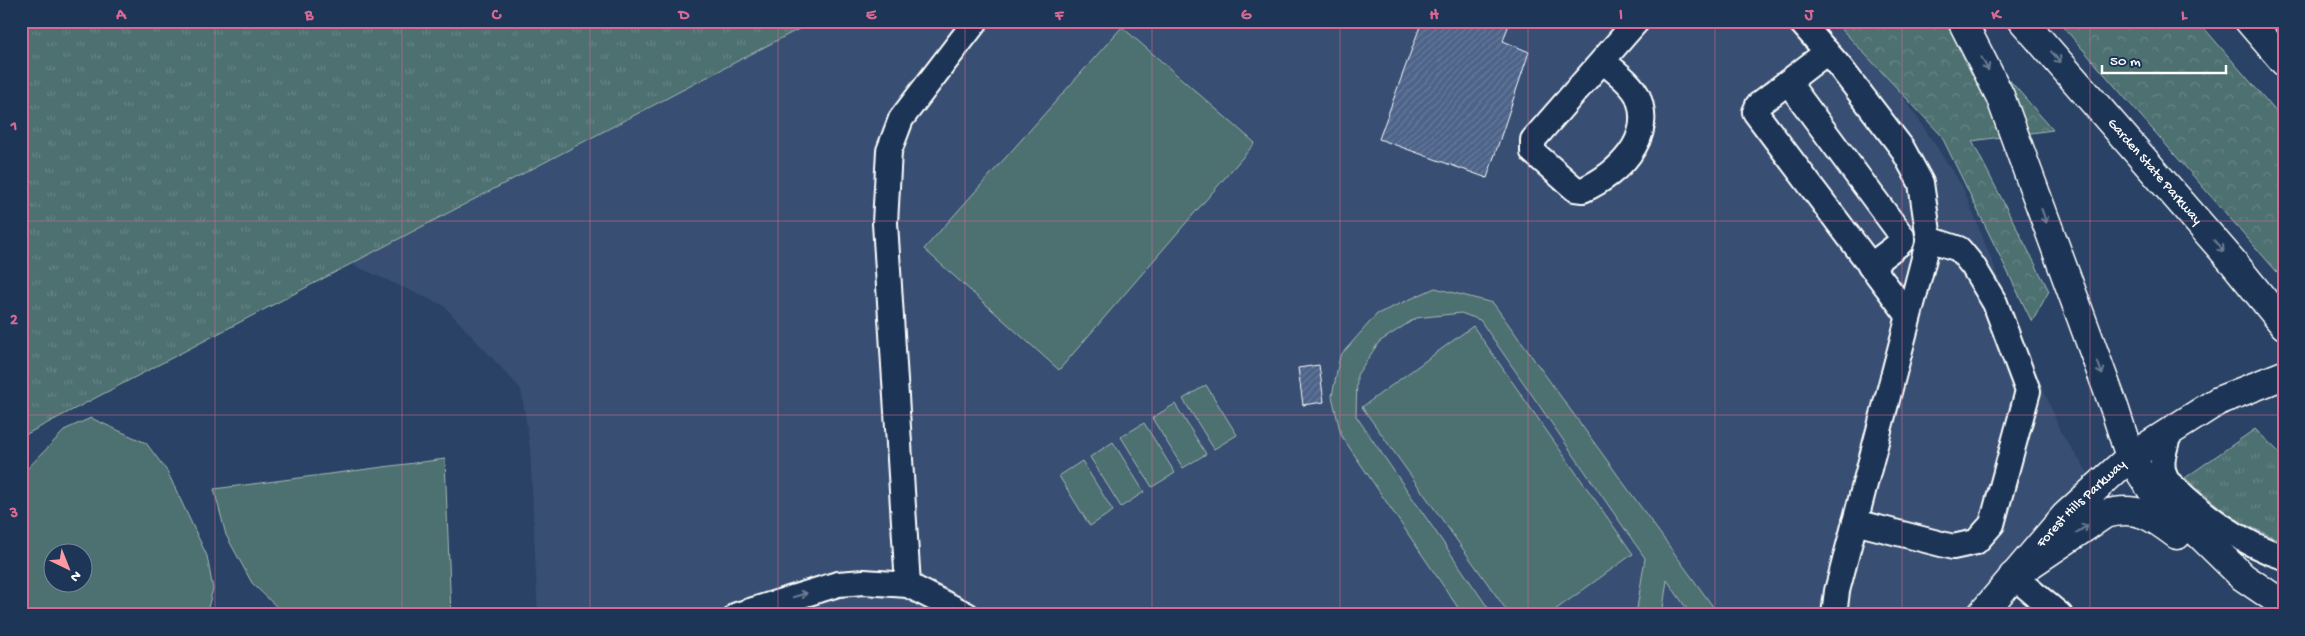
<svg xmlns="http://www.w3.org/2000/svg" width="2305" height="636" font-family="'Gochi Hand',sans-serif">
  <defs>
    <pattern id="grass-tufts" width="24" height="20" patternUnits="userSpaceOnUse" patternTransform="scale(1.25)"><rect width="24" height="20" fill="#4d7071"/><path d="M3 7l-1-3M5 7V3M7 7l1-3M15 17l-1-3M17 17v-4M19 17l1-3" fill="none" stroke="#688586"/></pattern>
    <pattern id="forest-crowns" width="20" height="18" patternUnits="userSpaceOnUse" patternTransform="scale(1.25)"><rect width="20" height="18" fill="#4d7071"/><path d="M2 6a3 3 0 1 1 6 0M12 15a3 3 0 1 1 6 0" fill="none" stroke="#688586"/></pattern>
    <pattern id="building-hatch" width="6" height="6" patternUnits="userSpaceOnUse" patternTransform="scale(1.25)"><rect width="6" height="6" fill="#4d6489"/><path d="M-1 1l2-2M0 6l6-6M5 7l2-2" fill="none" stroke="#687b9b"/></pattern>
  </defs>
  <rect width="100%" height="100%" fill="#2a4265"/>
  <filter id="ink" filterUnits="userSpaceOnUse"><feTurbulence type="fractalNoise" baseFrequency=".02" numOctaves="2"/><feDisplacementMap in="SourceGraphic" scale="10" xChannelSelector="R" yChannelSelector="G"/><feConvolveMatrix kernelMatrix="1 2 1 2 8 2 1 2 1" color-interpolation-filters="sRGB"/></filter>
  <g filter="url(#ink)">
    <path fill="#385073" d="M814 21H1847L1874 52 1962 186 2061 433 2097 486 1981 615H538L530 447 521 389 443 305 351 264Z"/>
    <g fill="url(#grass-tufts)" stroke="#a6b8b8">
      <path d="M21 21H814L21 437Z"/>
      <path d="M2255 429 2284 457V542L2235 520 2185 478Z"/>
    </g>
    <g fill="url(#forest-crowns)" stroke="#a6b8b8">
      <path d="M1834 21H1958L2053 130 1972 141 2049 291 2032 322 1941 135Z"/>
      <path d="M2058 21H2198L2284 121V280Z"/>
    </g>
    <g fill="#4d7071" stroke="#a6b8b8" fill-rule="evenodd">
      <path d="M1122 27 1255 143 1059 370 924 249Z"/>
      <path d="M1435 288 1493 303 1714 608 1704 615H1691L1667 580 1662 615H1636L1645 558 1480 320 1461 313 1416 318 1379 342 1357 375 1356 416 1493 615H1463L1341 435 1332 396 1340 356 1377 314Z"/>
      <path d="M1473 326 1633 554 1548 615H1510L1362 407Z"/>
      <path d="M1206 385 1237 435 1214 449 1183 399Z"/>
      <path d="M1175 404 1206 454 1183 468 1152 418Z"/>
      <path d="M91 418 146 443 167 471 207 556 213 589 206 615H21V475L66 429ZM52 554H82V584H52Z"/>
      <path d="M1144 423 1175 473 1152 487 1121 437Z"/>
      <path d="M1113 442 1144 492 1121 507 1090 457Z"/>
      <path d="M445 459 451 615H285L252 583 226 535 214 489Z"/>
      <path d="M1082 461 1113 511 1090 526 1059 476Z"/>
    </g>
    <g fill="url(#building-hatch)" stroke="#fff">
      <path d="M1422 21H1510L1503 41 1529 52 1487 178 1379 139Z"/>
      <path d="M1319 365 1324 402 1303 405 1298 368Z"/>
    </g>
    <g fill="none" stroke-linecap="round" stroke-linejoin="round">
      <defs>
        <g id="minor">
          <path d="M1800 21 1840 67 1902 148 1921 183 1929 239 1837 591 1834 615"/>
          <path d="M1827 52 1758 105 1755 112 1908 315"/>
          <path d="M1603 61C1614 71 1632 83 1638 97 1655 140 1617 174 1583 190L1575 189 1533 152V140L1637 21"/>
          <path d="M1788 82 1902 236V241L1899 244 1870 266"/>
          <path d="M2170 431C2165 448 2157 466 2168 482 2201 513 2239 543 2284 557"/>
          <path d="M1855 522 1953 547 1976 542 1992 524 2028 391 1995 303 1973 266 1959 249 1929 239"/>
          <path d="M2013 576 2060 615"/>
          <path d="M908 585 885 223 889 151 901 119 976 21"/>
          <path d="M737 615 838 584 864 582 908 585 967 615"/>
        </g>
        <g id="major">
          <path id="s1" d="M1981 615 2065 516 2130 457 2218 401 2284 375"/>
        </g>
        <g id="highway">
          <path d="M1962 21 2000 96 2114 407 2130 457 2157 498 2200 535 2243 577 2284 605"/>
          <path id="s2" d="M2023 21 2233 262 2284 325"/>
          <path d="M2249 21 2284 62"/>
          <path d="M2013 576 2105 514C2137 505 2152 516 2177 535"/>
        </g>
      </defs>
      <use href="#minor" stroke="#fff" stroke-width="28"/>
      <use href="#major" stroke="#fff" stroke-width="31"/>
      <use href="#highway" stroke="#fff" stroke-width="31"/>
      <use href="#minor" stroke="#1d3557" stroke-width="24"/>
      <use href="#major" stroke="#1d3557" stroke-width="28"/>
      <use href="#highway" stroke="#1d3557" stroke-width="28"/>
    </g>
    <defs><path id="oneway-shaft" d="M-6 0H5M1.5-3L5.5 0L1.5 3" fill="none" stroke-width="1.6" stroke-linecap="round" stroke-linejoin="round" transform="scale(1.25)"/></defs>
    <g stroke="#6c7c92">
      <use href="#oneway-shaft" transform="translate(2056 57) rotate(48)"/>
      <use href="#oneway-shaft" transform="translate(1985 64) rotate(62)"/>
      <use href="#oneway-shaft" transform="translate(2044 216) rotate(70)"/>
      <use href="#oneway-shaft" transform="translate(2219 246) rotate(49)"/>
      <use href="#oneway-shaft" transform="translate(2100 368) rotate(70)"/>
      <use href="#oneway-shaft" transform="translate(2082 529) rotate(-33)"/>
      <use href="#oneway-shaft" transform="translate(800 595) rotate(-17)"/>
    </g>
  </g>
  <path fill="none" stroke="#d76994" stroke-width="1" stroke-opacity="0.55" d="M215 21V615M402 21V615M590 21V615M778 21V615M965 21V615M1152 21V615M1340 21V615M1528 21V615M1715 21V615M1902 21V615M2090 21V615M21 221H2284M21 415H2284"/>
  <g text-anchor="middle" dominant-baseline="central" stroke-width="4.5" stroke-linejoin="round" paint-order="stroke">
    <g font-size="14" fill="#fff" stroke="#1d3557">
      <text stroke="none"><textPath href="#s2" startOffset="200">Garden State Parkway</textPath></text>
      <text stroke="none"><textPath href="#s1" startOffset="150">Forest Hills Parkway</textPath></text>
    </g>
  </g>
  <rect width="2305" height="636" fill="none" stroke="#1d3557" stroke-width="55"/>
  <g transform="translate(68 568) rotate(137)"><circle r="24" fill="#1d3557" stroke="#77869a"/>
  <path d="M0-4L9 19L0 12L-9 19Z" fill="#ff9aa2"/>
  <text y="-8" font-size="14" font-weight="bold" text-anchor="middle" fill="#ffffff">N</text>
  </g>
  <path d="M2102 65v8h124v-8" fill="none" stroke="#ffffff" stroke-width="2.5"/>
  <text x="2110" y="65" font-size="15" fill="#ffffff" stroke="#1d3557" stroke-width="4" paint-order="stroke">50 m</text>
  <rect x="28" y="28" width="2250" height="580" fill="none" stroke="#d76994" stroke-width="2"/>
  <g font-size="16" text-anchor="middle" font-weight="bold" fill="#d76994">
    <text x="121" y="19">A</text>
    <text x="309" y="19">B</text>
    <text x="496" y="19">C</text>
    <text x="684" y="19">D</text>
    <text x="871" y="19">E</text>
    <text x="1059" y="19">F</text>
    <text x="1246" y="19">G</text>
    <text x="1434" y="19">H</text>
    <text x="1621" y="19">I</text>
    <text x="1809" y="19">J</text>
    <text x="1996" y="19">K</text>
    <text x="2184" y="19">L</text>
    <text x="14" y="130">1</text>
    <text x="14" y="324">2</text>
    <text x="14" y="517">3</text>
  </g>
</svg>
